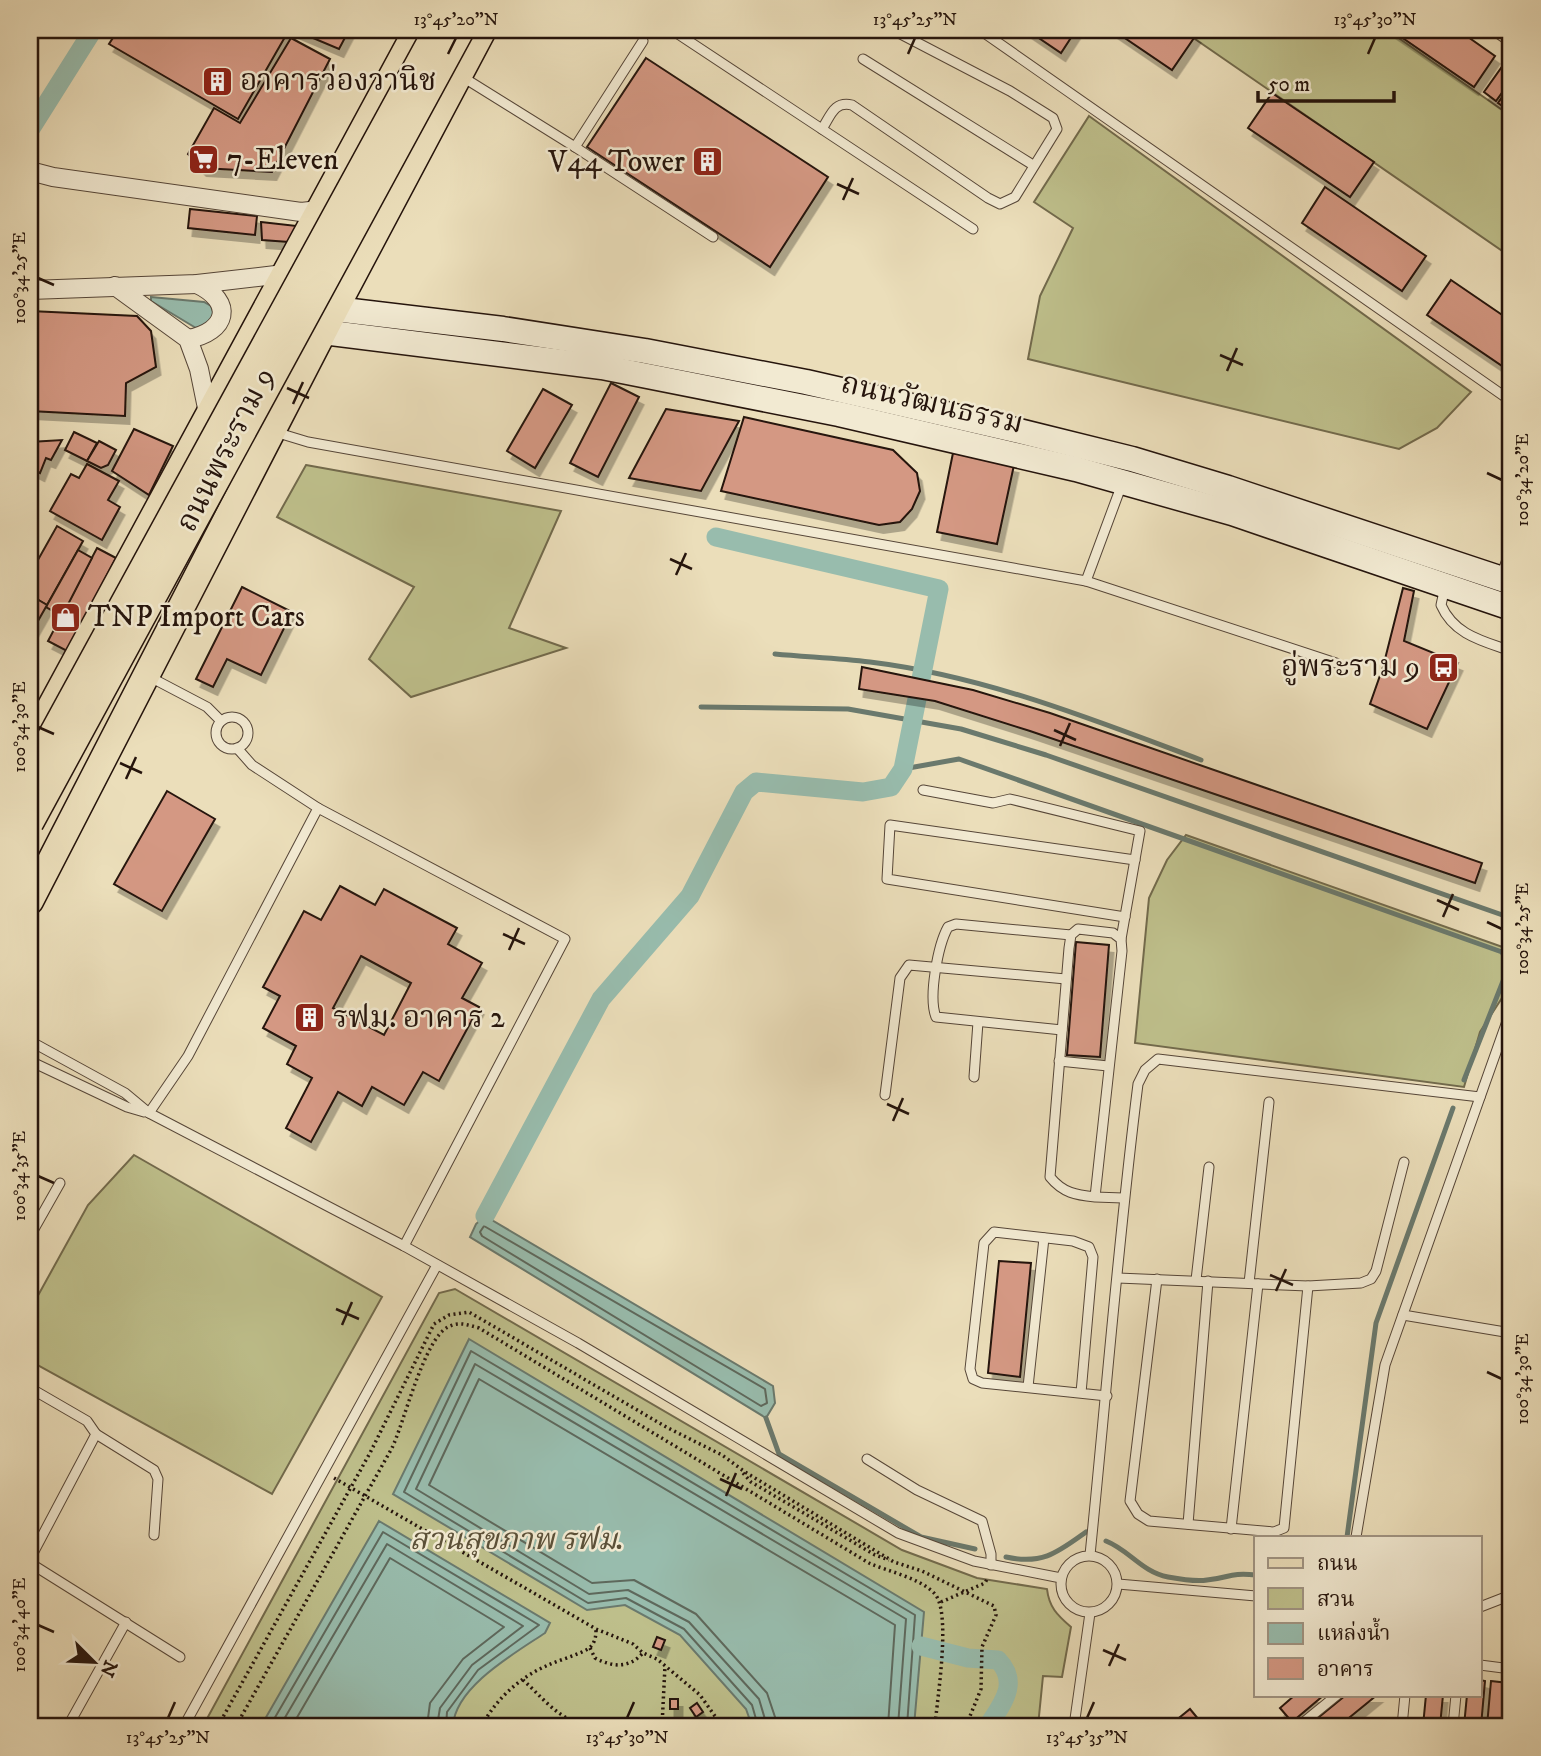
<svg xmlns="http://www.w3.org/2000/svg" width="1541" height="1756" font-family="'IM FELL DW Pica','Noto Serif Thai',serif">
  <defs>
    <filter id="shadow"><feDropShadow dx="4.5" dy="8" stdDeviation="0" flood-color="#0004"/></filter>
  </defs>
  <rect width="100%" height="100%" fill="#ebdeba"/>
  <filter id="stains"><feTurbulence type="fractalNoise" baseFrequency=".00286" numOctaves="4"/><feColorMatrix values="0 0 0 0 .2 0 0 0 0 .09 0 0 0 0 .02 0 0 0 .5 -.17"/></filter>
  <radialGradient id="worn" r=".72"><stop offset=".6" stop-color="#630" stop-opacity="0"/><stop offset="1" stop-color="#630" stop-opacity=".3"/></radialGradient>
  <g fill="#bebf8b" stroke="#726a4c" stroke-width="2">
    <path d="M1182 30H1387L1511 116V257Z"/>
    <path d="M1089 116 1471 392 1437 428 1399 449 1028 359 1040 296 1073 228 1034 202Z"/>
    <path d="M306 465 561 511 509 628 566 648 411 697 369 659 414 587 277 517Z"/>
    <path d="M1186 835 1511 950V984L1480 1032 1464 1087 1135 1043 1149 898 1167 860Z"/>
    <path d="M134 1155 382 1297 272 1494 30 1361V1310L88 1205Z"/>
    <path d="M455 1289 902 1550 977 1578 1047 1589C1049 1607 1057 1615 1071 1627L1062 1677 1043 1676 1038 1726H203L439 1293Z"/>
  </g>
  <g fill="#98bcad" stroke="#6a796d" stroke-width="2">
    <path d="M151 297 204 302 211 306 214 314 212 322 196 328 151 301Z"/>
    <path d="M485 1216 773 1386 775 1403 766 1418 470 1237 476 1224Z"/>
    <path d="M469 1339 924 1612 914 1726H752L746 1709 680 1635 625 1605 587 1610 393 1494Z"/>
    <path d="M379 1521 550 1623 545 1633C515 1653 455 1687 453 1726H261Z"/>
  </g>
  <g fill="none" stroke-linecap="round" stroke-linejoin="round">
    <g stroke="#5e685c" stroke-width="2">
      <path d="M484 1226 765 1389 767 1403 761 1406 482 1236 480 1232Z"/>
      <path d="M270 1726 383 1532 539 1625 478 1670 447 1712 446 1726"/>
      <path d="M280 1726 387 1544 523 1626 472 1665 440 1708 437 1726"/>
      <path d="M292 1726 390 1558 504 1627 463 1659 430 1703 427 1726"/>
      <path d="M758 1726 752 1705 684 1629 626 1598 588 1603 404 1492 471 1351 915 1615 907 1726"/>
      <path d="M767 1726 759 1699 689 1622 628 1590 589 1594 416 1489 475 1364 906 1619 898 1726"/>
      <path d="M778 1726 767 1693 696 1614 634 1580 592 1583 429 1485 479 1379 895 1625 888 1726"/>
    </g>
    <g stroke="#6a796d" stroke-width="5">
      <path d="M775 654C806 657 838 658 870 662 985 676 1094 720 1201 760"/>
      <path d="M701 707 848 709 961 729 1046 755 1511 918"/>
      <path d="M903 769 959 759 1502 952 1509 966 1464 1080"/>
      <path d="M766 1418 779 1454 921 1537 975 1549"/>
      <path d="M1347 1537 1376 1323 1453 1108"/>
      <path d="M1106 1541C1129 1550 1142 1572 1168 1577 1179 1579 1196 1582 1207 1580 1229 1578 1230 1572 1256 1575"/>
      <path d="M1006 1557C1043 1565 1058 1552 1086 1532"/>
    </g>
    <g stroke="#98bcad" stroke-width="19">
      <path d="M30 130 93 30"/>
      <path d="M485 1216 601 999 690 896 744 792 756 782 863 792 891 787 903 769 939 589 716 537"/>
      <path d="M921 1646 968 1658 998 1660C1020 1683 1002 1704 988 1726"/>
    </g>
  </g>
  <g fill="#d49883" stroke="#25140c" stroke-width="2" fill-rule="evenodd" filter="url(#shadow)">
    <path d="M118 30H289L238 119 109 44Z"/>
    <path d="M294 30H349L339 49Z"/>
    <path d="M1027 30H1076L1061 53Z"/>
    <path d="M1113 30H1189L1196 35 1172 70Z"/>
    <path d="M1391 30H1458L1495 56 1474 87Z"/>
    <path d="M291 38 330 59 272 172 202 168 188 154 214 108 240 123Z"/>
    <path d="M1511 54V80L1496 101 1484 92Z"/>
    <path d="M646 58 828 177 770 267 587 147Z"/>
    <path d="M1511 84V112L1498 103Z"/>
    <path d="M1272 93 1374 162 1350 197 1248 128Z"/>
    <path d="M1325 187 1426 256 1402 291 1302 223Z"/>
    <path d="M190 209 257 216 255 235 188 228Z"/>
    <path d="M261 222 297 226 289 242 262 240Z"/>
    <path d="M1451 280 1511 321V372L1427 315Z"/>
    <path d="M30 311 137 316 151 331 156 367 126 383 125 416 30 411Z"/>
    <path d="M611 383 639 397 598 477 570 463Z"/>
    <path d="M543 389 572 405 535 468 507 451Z"/>
    <path d="M666 409 739 421 701 491 629 478Z"/>
    <path d="M744 417 893 450 917 473 920 491 912 509 900 522 879 525 721 491Z"/>
    <path d="M134 429 173 446 149 495 112 471Z"/>
    <path d="M74 432 97 443 87 461 65 450Z"/>
    <path d="M62 440 51 460 46 458 40 473 32 469 30 473V442Z"/>
    <path d="M99 441 116 450 108 465 101 468 87 461Z"/>
    <path d="M953 453 1014 465 997 544 937 532Z"/>
    <path d="M87 464 119 481 108 500 120 507 102 540 50 511 71 474 79 478Z"/>
    <path d="M57 526 83 541 47 605 30 595V574Z"/>
    <path d="M97 548 116 558 67 651 48 641Z"/>
    <path d="M78 550 92 558 62 616 46 607Z"/>
    <path d="M242 587 292 612 261 675 227 659 213 687 196 679Z"/>
    <path d="M1403 588 1414 591 1404 641 1458 663 1427 729 1370 704 1383 667Z"/>
    <path d="M30 595 47 605 30 635Z"/>
    <path d="M862 667 973 690 1050 713 1482 863 1475 883 1030 731 935 701 859 689Z"/>
    <path d="M167 791 215 819 162 911 114 884Z"/>
    <path d="M340 886 375 905 384 889 457 928 448 944 482 963 462 998 479 1007 439 1081 423 1072 404 1105 372 1087 362 1106 338 1092 311 1142 286 1128 312 1078 287 1064 296 1046 263 1028 280 996 263 987 304 911 321 920ZM361 956 411 983 384 1035 333 1008Z"/>
    <path d="M1076 942 1109 945 1100 1057 1067 1055Z"/>
    <path d="M999 1261 1031 1263 1020 1377 988 1373Z"/>
    <path d="M657 1637 665 1640 661 1650 653 1647Z"/>
    <path d="M1480 1680 1485 1681 1481 1726H1464L1467 1695H1480Z"/>
    <path d="M1491 1681 1508 1683 1503 1726H1487Z"/>
    <path d="M1295 1695H1324L1292 1722 1280 1708Z"/>
    <path d="M1346 1695H1377L1339 1726H1308Z"/>
    <path d="M1426 1695H1443L1440 1726H1423Z"/>
    <rect x="670" y="1699" width="8" height="10"/>
    <path d="M697 1703 703 1712 696 1717 690 1708Z"/>
    <path d="M1190 1709 1204 1726H1169Z"/>
    <rect x="669" y="1720" width="8" height="6"/>
  </g>
  <g fill="none" stroke-linecap="round" stroke-linejoin="round">
    <defs>
      <g id="lane">
        <path d="M672 30 973 229"/>
        <path d="M980 30 1511 401"/>
        <path d="M30 40 31 39"/>
        <path d="M863 59 1033 165"/>
        <path d="M461 76 575 147 643 41"/>
        <path d="M822 129C831 115 834 101 852 105L988 198 1000 204 1015 197 1057 129 1053 118 1010 91 893 30"/>
        <path d="M575 147 713 237"/>
        <path d="M275 432 308 442 1086 581 1122 484"/>
        <path d="M1501 576 1511 549"/>
        <path d="M1086 581 1336 663"/>
        <path d="M1445 587 1441 605C1454 635 1483 641 1511 651"/>
        <path d="M148 676 207 707 221 721"/>
        <circle cx="232" cy="733" r="16"/>
        <path d="M237 748 252 765 318 808"/>
        <path d="M923 790 993 803 1010 799 1140 831 1121 939"/>
        <path d="M1125 917 887 879 890 825 1135 860"/>
        <path d="M1062 1030 936 1017C928 997 938 945 948 927L956 924 1071 935"/>
        <path d="M30 1041 125 1093 149 1113 404 1246 578 1343 898 1533 974 1561 1061 1578"/>
        <path d="M30 1061 127 1107 144 1112"/>
        <path d="M1059 1061 1108 1066"/>
        <path d="M974 1077 978 1022"/>
        <path d="M885 1095 900 978 909 965 1066 979"/>
        <path d="M149 1113 188 1056 318 808 565 939 404 1246"/>
        <path d="M1095 1197C1076 1195 1063 1193 1050 1177L1069 948 1071 935 1078 929 1113 933 1121 939 1122 951 1095 1197 1123 1198"/>
        <path d="M30 1236 60 1183"/>
        <path d="M1118 1278 1308 1286 1361 1283 1371 1279 1376 1271 1404 1162"/>
        <path d="M1157 1279 1130 1501 1138 1514 1149 1521 1274 1532 1284 1528 1308 1286"/>
        <path d="M1196 1280 1209 1167"/>
        <path d="M1249 1283 1269 1102"/>
        <path d="M1403 1315 1511 1333"/>
        <path d="M1028 1387 1044 1238"/>
        <path d="M30 1388 87 1421 96 1434 30 1559"/>
        <path d="M1081 1393 1093 1257 1089 1247 1073 1241 994 1232 984 1243 970 1369 973 1379 982 1383 1107 1396"/>
        <path d="M96 1434 154 1470 158 1479 154 1535"/>
        <path d="M867 1459 917 1490 982 1521 991 1554V1565"/>
        <path d="M1188 1524 1208 1281"/>
        <path d="M1231 1529 1258 1284"/>
        <path d="M1356 1537 1385 1365 1511 1010"/>
        <path d="M1090 1555C1106 1398 1118 1241 1138 1084L1145 1070 1158 1059 1480 1097"/>
        <circle cx="1089" cy="1584" r="28"/>
        <path d="M30 1563 180 1657"/>
        <path d="M1118 1584 1256 1596"/>
        <path d="M1480 1607 1511 1595"/>
        <path d="M1480 1665 1511 1669"/>
        <path d="M68 1726 126 1622"/>
        <path d="M184 1726 437 1265"/>
        <path d="M1074 1726 1090 1613"/>
        <path d="M1299 1726 1337 1695"/>
        <path d="M1402 1726 1405 1695"/>
        <path d="M1453 1726 1456 1695"/>
      </g>
      <g id="street">
        <path d="M1501 30 1511 37"/>
        <path d="M30 171 53 177 301 212 319 210"/>
        <path d="M115 286 188 339 199 369 208 413"/>
        <path d="M30 290 197 284 284 274"/>
        <path d="M188 339C227 332 235 302 197 284"/>
      </g>
      <g id="secondary">
        <path d="M335 309 503 329 645 351 806 382 1011 429 1132 459 1228 488 1511 582"/>
        <path d="M323 332 602 367 839 414 1076 469 1232 513 1511 608"/>
      </g>
      <g id="primary">
        <path d="M30 745 417 30"/>
        <path d="M30 901 335 309 483 30"/>
      </g>
    </defs>
    <use href="#lane" stroke="#564638" stroke-width="11"/>
    <use href="#street" stroke="#564638" stroke-width="20"/>
    <use href="#secondary" stroke="#25140c" stroke-width="27"/>
    <use href="#primary" stroke="#25140c" stroke-width="29"/>
    <g stroke="#25140c" stroke-width="3.5" stroke-dasharray="2 3.5" stroke-linecap="butt">
      <path d="M743 1473 751 1482 875 1555 889 1560"/>
      <path d="M334 1478 596 1629 633 1644 643 1653 657 1659 700 1695 722 1726"/>
      <path d="M941 1602 985 1583 988 1577"/>
      <path d="M590 1648 595 1658C613 1667 628 1669 643 1653"/>
      <path d="M523 1680C538 1693 555 1715 574 1721 600 1730 635 1723 662 1722"/>
      <path d="M218 1726 370 1453 434 1324 449 1315 469 1312 668 1428 722 1455 745 1472 894 1562 922 1571 994 1606 996 1615 982 1647 981 1689 966 1726"/>
      <path d="M236 1726 392 1448C404 1423 424 1339 448 1327 459 1321 468 1325 479 1328L869 1563C889 1572 918 1577 934 1593 952 1610 937 1699 935 1726"/>
      <path d="M482 1726C495 1700 519 1678 546 1666 559 1660 575 1656 588 1649 595 1644 596 1637 596 1629"/>
      <path d="M662 1726 665 1666"/>
    </g>
    <use href="#lane" stroke="#f2ead2" stroke-width="9"/>
    <use href="#street" stroke="#f2ead2" stroke-width="18"/>
    <use href="#secondary" stroke="#f2ead2" stroke-width="24"/>
    <use href="#primary" stroke="#ebdeba" stroke-width="26"/>
    <defs>
      <g id="primary-bridge">
        <path d="M30 775 437 30"/>
        <path d="M30 823 461 30"/>
      </g>
    </defs>
    <use href="#primary-bridge" stroke="#25140c" stroke-width="29" stroke-linecap="butt"/>
    <use href="#primary-bridge" stroke="#ebdeba" stroke-width="26"/>
  </g>
  <path fill="none" stroke="#25140c" stroke-width="2.5" d="M448 54 456 38M908 54 915 38M1368 54 1375 38M837 184 859 194M843 200 853 178M38 278 54 285M1220 355 1243 365M1227 371 1237 348M287 388 309 398M293 404 303 382M1487 473 1502 480M670 559 692 569M676 575 686 553M38 727 54 734M1054 730 1076 740M1060 746 1070 723M120 763 142 773M126 779 136 757M1437 900 1459 910M1443 917 1453 894M1487 922 1502 929M503 934 525 944M509 950 519 928M887 1104 909 1114M893 1121 903 1098M38 1176 54 1183M1270 1275 1293 1285M1276 1291 1286 1269M336 1309 359 1319M342 1325 352 1302M1487 1372 1502 1379M720 1479 742 1489M726 1496 736 1473M38 1625 54 1632M1103 1650 1126 1660M1109 1666 1119 1644M168 1718 175 1702M627 1718 634 1702M1087 1718 1094 1702"/>
  <defs>
    <symbol id="building-square" viewBox="-11 -11 22 22"><rect x="-9" y="-9" width="18" height="18" rx="4" fill="#8f2418" stroke="#f2ead2"/><path d="M-4-6H4V6H1V3H-1V6H-4ZM-2.5-4.3h1.7v1.8h-1.7ZM.8-4.3h1.7v1.8H.8ZM-2.5-1h1.7V.8h-1.7ZM.8-1h1.7V.8H.8Z" fill="#fff"/></symbol>
    <symbol id="supermarket-square" viewBox="-11 -11 22 22"><rect x="-9" y="-9" width="18" height="18" rx="4" fill="#8f2418" stroke="#f2ead2"/><path d="M-6-5.5h2.5l.6 2H6L4.5 2H-2.5L-4.4-4H-6ZM-1.5 3.2a1.3 1.3 0 1 0 .1 0ZM3 3.2a1.3 1.3 0 1 0 .1 0Z" fill="#fff"/></symbol>
    <symbol id="shop-square" viewBox="-11 -11 22 22"><rect x="-9" y="-9" width="18" height="18" rx="4" fill="#8f2418" stroke="#f2ead2"/><path d="M-5-2.5h2.3a2.7 3.5 0 0 1 5.4 0H5L5.5 6h-11ZM-1.5-2.5h3a1.5 2.3 0 0 0-3 0Z" fill="#fff"/></symbol>
    <symbol id="bus-square" viewBox="-11 -11 22 22"><rect x="-9" y="-9" width="18" height="18" rx="4" fill="#8f2418" stroke="#f2ead2"/><path d="M-5-6H5V4H4V6H2V4H-2V6H-4V4H-5ZM-3.5-4V0h7V-4ZM-3.5 1.2v1.5H-2V1.2ZM2 1.2v1.5H3.5V1.2Z" fill="#fff"/></symbol>
  </defs>
  <g fill-rule="evenodd">
    <use href="#building-square" x="200" y="64" width="35" height="35"/>
    <use href="#supermarket-square" x="186" y="142" width="35" height="35"/>
    <use href="#building-square" x="690" y="144" width="35" height="35"/>
    <use href="#shop-square" x="48" y="600" width="35" height="35"/>
    <use href="#bus-square" x="1426" y="650" width="35" height="35"/>
    <use href="#building-square" x="292" y="1000" width="35" height="35"/>
  </g>
  <g text-anchor="middle" dominant-baseline="central" stroke-width="5" stroke-linejoin="round" paint-order="stroke">
    <g font-size="30" fill="#25140c" stroke="#f2ead2" text-anchor="start">
      <text x="240" y="81">อาคารว่องวานิช</text>
      <text x="227" y="160">7-Eleven</text>
      <text x="685" y="162" text-anchor="end">V44 Tower</text>
      <text x="88" y="617">TNP Import Cars</text>
      <text x="1420" y="667" text-anchor="end">อู่พระราม 9</text>
      <text x="333" y="1018">รฟม. อาคาร 2</text>
    </g>
    <g font-size="30" fill="#25140c" stroke="#f2ead2">
      <text transform="translate(932 404) rotate(13)">ถนนวัฒนธรรม</text>
      <text transform="translate(226 450) rotate(-63)">ถนนพระราม 9</text>
    </g>
    <g font-size="30" font-style="italic" fill="#5b5038" stroke="#f2ead2">
      <text x="517" y="1540">สวนสุขภาพ รฟม.</text>
    </g>
  </g>
  <rect width="1541" height="1756" fill="none" stroke="#ebdeba" stroke-width="77"/>
  <rect x="1254" y="1536" width="228" height="161" fill="#f2ead2" stroke="#a09483" stroke-width="2"/>
  <rect x="1268" y="1558" width="35" height="10" fill="#ebdeba" stroke="#a09483" stroke-width="2"/>
  <text x="1317" y="1570" font-size="21" fill="#25140c">ถนน</text>
  <rect x="1268" y="1588" width="35" height="21" fill="#bebf8b" stroke="#a09483" stroke-width="2"/>
  <text x="1317" y="1606" font-size="21" fill="#25140c">สวน</text>
  <rect x="1268" y="1623" width="35" height="21" fill="#98bcad" stroke="#a09483" stroke-width="2"/>
  <text x="1317" y="1640" font-size="21" fill="#25140c">แหล่งน้ำ</text>
  <rect x="1268" y="1658" width="35" height="21" fill="#d49883" stroke="#a09483" stroke-width="2"/>
  <text x="1317" y="1676" font-size="21" fill="#25140c">อาคาร</text>
  <g transform="translate(94 1662) rotate(114)" stroke="#f2ead2" stroke-width="5" paint-order="stroke">
  <path d="M0-5L12 26L0 18L-12 26Z" fill="#25140c"/>
  <text y="-10" font-size="19" font-weight="bold" text-anchor="middle" fill="#25140c">N</text>
  </g>
  <path d="M1258 91v10h136v-10" fill="none" stroke="#25140c" stroke-width="3.5"/>
  <text x="1268" y="91" font-size="21" fill="#25140c" stroke="#f2ead2" stroke-width="5" paint-order="stroke">50 m</text>
  <rect x="38" y="38" width="1464" height="1680" fill="none" stroke="#25140c" stroke-width="2.5"/>
  <g font-size="18" text-anchor="middle" fill="#25140c">
    <text x="456" y="25">13°45'20"N</text>
    <text x="915" y="25">13°45'25"N</text>
    <text x="1375" y="25">13°45'30"N</text>
    <text transform="translate(19 278) rotate(-90)" y="6">100°34'25"E</text>
    <text transform="translate(1522 480) rotate(-90)" y="6">100°34'20"E</text>
    <text transform="translate(19 727) rotate(-90)" y="6">100°34'30"E</text>
    <text transform="translate(1522 929) rotate(-90)" y="6">100°34'25"E</text>
    <text transform="translate(19 1176) rotate(-90)" y="6">100°34'35"E</text>
    <text transform="translate(1522 1379) rotate(-90)" y="6">100°34'30"E</text>
    <text transform="translate(19 1625) rotate(-90)" y="6">100°34'40"E</text>
    <text x="168" y="1743">13°45'25"N</text>
    <text x="627" y="1743">13°45'30"N</text>
    <text x="1087" y="1743">13°45'35"N</text>
  </g>
  <rect width="100%" height="100%" filter="url(#stains)"/>
  <rect width="100%" height="100%" fill="url(#worn)"/>
</svg>
